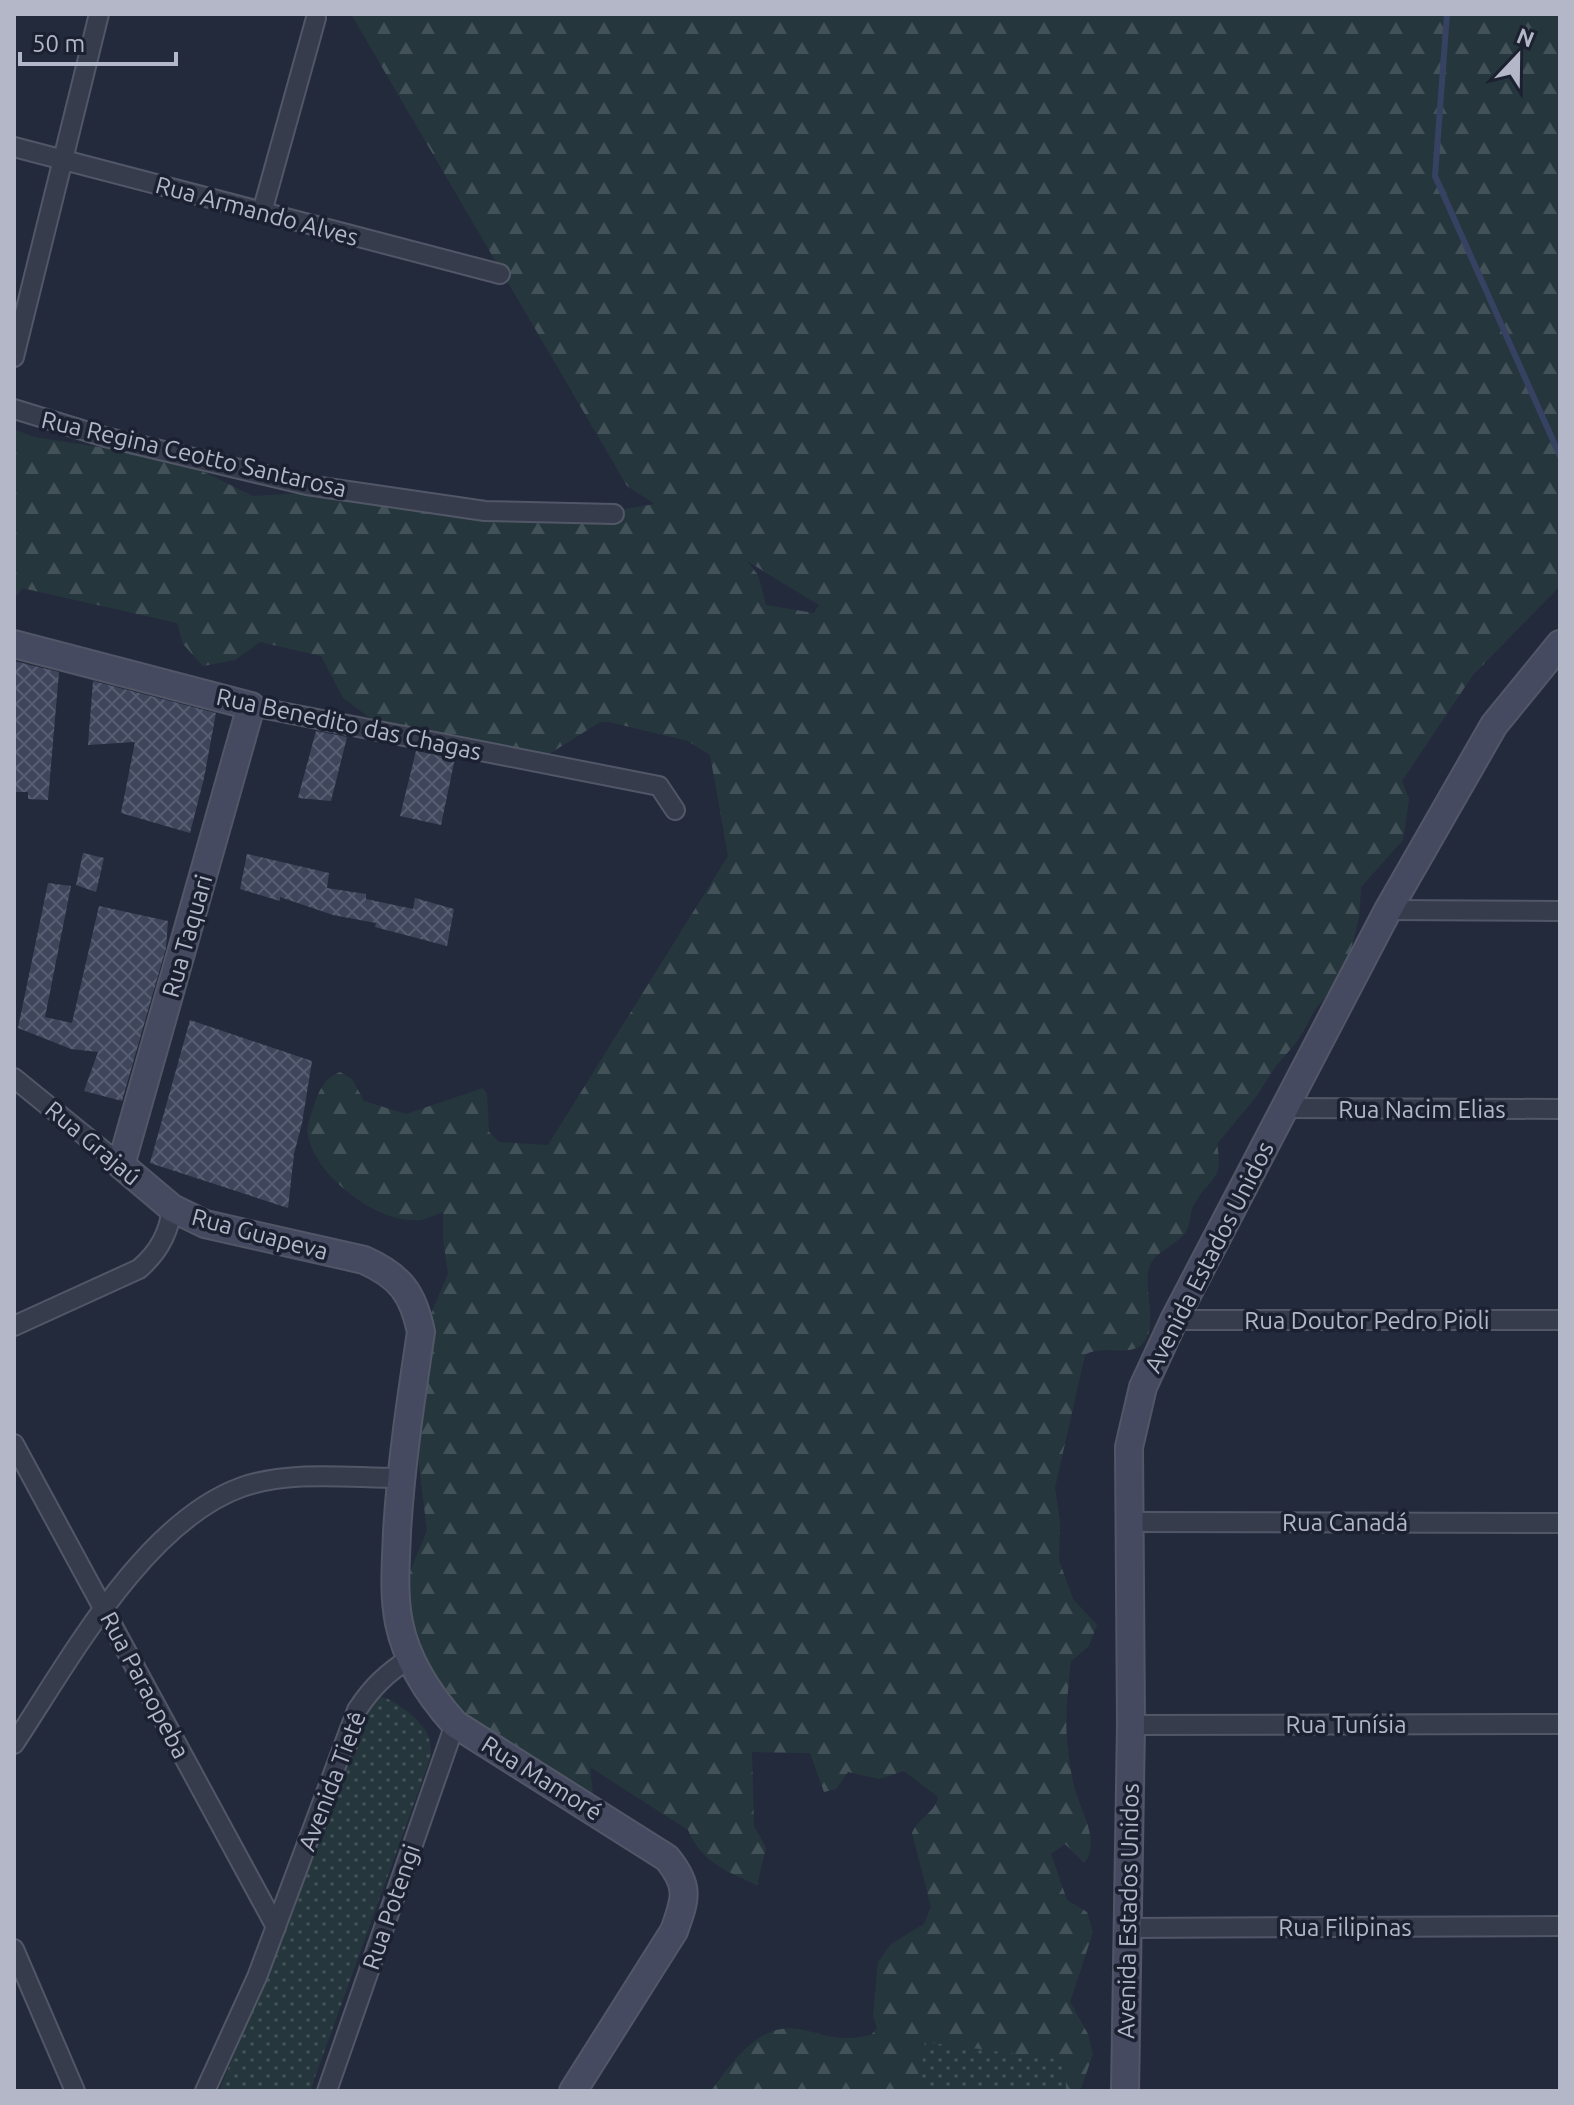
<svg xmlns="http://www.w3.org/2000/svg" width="1574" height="2105" font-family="Ubuntu,sans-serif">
  <defs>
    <pattern id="forest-firs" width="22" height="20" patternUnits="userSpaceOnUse" patternTransform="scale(2)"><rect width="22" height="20" fill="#25373d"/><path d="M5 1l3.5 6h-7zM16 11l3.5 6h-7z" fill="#425258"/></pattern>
    <pattern id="park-dots" width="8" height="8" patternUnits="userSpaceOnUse" patternTransform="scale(2)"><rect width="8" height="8" fill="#25373d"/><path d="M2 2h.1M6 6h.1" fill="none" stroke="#425258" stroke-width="1.8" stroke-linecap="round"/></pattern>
    <pattern id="building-cross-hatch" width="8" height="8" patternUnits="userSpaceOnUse" patternTransform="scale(2)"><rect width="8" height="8" fill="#3f465c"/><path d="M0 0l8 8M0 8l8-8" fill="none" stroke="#585e72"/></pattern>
  </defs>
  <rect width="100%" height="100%" fill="#232a3c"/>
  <path fill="url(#forest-firs)" fill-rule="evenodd" d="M351 14H1560V586L1473 675 1402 781 1409 799 1403 840 1361 887 1359 918 1350 953 1336 985 1316 1008 1296 1043 1275 1067 1256 1097 1217 1144C1224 1181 1210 1177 1195 1203 1189 1211 1191 1224 1186 1232 1177 1245 1156 1251 1150 1265 1141 1289 1160 1323 1143 1343 1130 1358 1102 1344 1085 1355L1055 1488 1060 1522 1059 1560 1073 1599 1097 1625 1089 1646 1071 1661C1068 1690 1064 1720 1068 1749 1070 1765 1072 1783 1078 1798 1084 1817 1100 1844 1084 1863L1065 1844 1051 1854 1067 1900 1087 1912 1093 1932 1070 2002 1088 2034 1093 2054 1080 2091H711C731 2065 758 2022 798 2029 828 2035 839 2042 871 2035L877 2028 873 2016 878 1962 891 1944 924 1924 931 1907 912 1833C918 1818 936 1812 938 1797L904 1771 879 1779 848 1772 836 1789 824 1792 810 1753 752 1752 754 1826 766 1848 757 1885C728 1872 701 1862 688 1830L590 1767 593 1795 524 1766 466 1728 423 1669 399 1598 427 1531 418 1457 404 1425 416 1349 448 1274 443 1238V1212C436 1214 427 1219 420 1220 379 1225 314 1175 308 1135 306 1126 312 1113 314 1105 319 1090 325 1078 340 1072L352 1079 364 1101 406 1114 483 1088 487 1094 489 1132 499 1142 548 1145 728 856 710 755 688 741 609 722H600L546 756 388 731 343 698 321 656 260 642 235 660 203 666 183 644 177 623 22 588 14 600V429L33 437 177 459 253 496 310 493 600 513 655 504 627 486ZM747 561 819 605 814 613 766 605 758 575Z"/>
  <g fill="url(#park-dots)">
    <path d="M376 1696C391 1696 417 1717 425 1730 430 1738 431 1747 431 1756L310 2091H219L289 1921 372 1701Z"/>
    <path d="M925 2042 1065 2060 1066 2091H918Z"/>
  </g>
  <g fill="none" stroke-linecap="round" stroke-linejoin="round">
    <path stroke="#374263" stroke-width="6" d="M1447 14 1435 176 1560 456"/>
  </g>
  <g fill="url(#building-cross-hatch)">
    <path d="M14 661 59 672 48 800 28 799V792H14Z"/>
    <path d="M93 681 216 713 204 778 190 833 121 813 135 742 88 745Z"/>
    <path d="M316 731 347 737 331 801 298 798Z"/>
    <path d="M416 751 455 758 441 825 400 816Z"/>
    <path d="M83 853 104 858 96 892 76 885Z"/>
    <path d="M247 854 329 873 327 888 366 894V899L413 909 415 898 454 909 447 946 375 927 376 923 333 915 280 897V901L240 889Z"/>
    <path d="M48 883 71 886 45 1017 72 1023 99 906 168 921 166 948 122 1101 84 1091 98 1052 71 1049 18 1028Z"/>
    <path d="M190 1020 312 1061 302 1123 294 1154 288 1208 150 1163Z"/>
  </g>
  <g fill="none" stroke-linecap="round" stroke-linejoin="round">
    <defs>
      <g id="street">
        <path d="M14 147 500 274"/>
        <path d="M262 212 316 18"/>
        <path d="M14 357 99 14"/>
        <path d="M14 409 105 437 307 485 485 511 614 514"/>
        <path d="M251 706 659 786 675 810"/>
        <path d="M1388 910 1560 911"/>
        <path d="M14 1078 121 1165"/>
        <path d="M1284 1108 1560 1109"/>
        <path d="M1174 1320H1560"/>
        <path d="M14 1326 139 1269C159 1252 169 1233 172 1208"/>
        <path d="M14 1444 276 1927"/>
        <path d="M1130 1522 1560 1523"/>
        <path d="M1131 1725 1560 1724"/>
        <path d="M14 1744C69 1661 144 1522 242 1487 291 1470 349 1478 400 1478"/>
        <path d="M1129 1928 1560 1926"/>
        <path d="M14 1949 75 2091"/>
        <path d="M205 2091 257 1977 357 1710C372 1687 387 1673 410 1658"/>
        <path d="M327 2091 455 1724"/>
      </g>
      <g id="secondary">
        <path d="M14 644 251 706 121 1165 172 1208 205 1224 364 1260C400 1276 413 1293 421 1332 411 1398 401 1465 397 1532 396 1563 393 1593 399 1623 407 1662 429 1695 455 1724L667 1858C690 1886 686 1898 674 1931L573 2091"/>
        <path d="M1125 2091 1131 1725 1129 1447 1143 1387 1174 1320 1388 910 1494 725 1560 644"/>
      </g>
    </defs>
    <use href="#street" stroke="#525767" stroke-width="22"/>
    <use href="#secondary" stroke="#525767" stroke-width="30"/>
    <use href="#street" stroke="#373c4d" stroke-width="18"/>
    <use href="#secondary" stroke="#454a60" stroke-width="26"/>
  </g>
  <g text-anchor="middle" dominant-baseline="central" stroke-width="7" stroke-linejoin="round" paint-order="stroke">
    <g font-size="24" fill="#b3b7c8" stroke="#1c2131">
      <text transform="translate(257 211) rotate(15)">Rua Armando Alves</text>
      <text transform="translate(194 454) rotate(13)">Rua Regina Ceotto Santarosa</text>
      <text transform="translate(349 724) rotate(12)">Rua Benedito das Chagas</text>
      <text transform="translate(187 936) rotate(-74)">Rua Taquari</text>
      <text x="1422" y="1109">Rua Nacim Elias</text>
      <text transform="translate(93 1143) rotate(40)">Rua Grajaú</text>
      <text transform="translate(260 1234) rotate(15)">Rua Guapeva</text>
      <text transform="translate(1209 1257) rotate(-63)">Avenida Estados Unidos</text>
      <text x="1367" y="1320">Rua Doutor Pedro Pioli</text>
      <text x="1345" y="1522">Rua Canadá</text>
      <text transform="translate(145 1685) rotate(62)">Rua Paraopeba</text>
      <text x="1346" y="1724">Rua Tunísia</text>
      <text transform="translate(542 1778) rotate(32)">Rua Mamoré</text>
      <text transform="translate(332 1781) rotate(-69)">Avenida Tietê</text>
      <text transform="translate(391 1907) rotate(-71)">Rua Potengi</text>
      <text transform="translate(1128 1911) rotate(-89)">Avenida Estados Unidos</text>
      <text x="1345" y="1927">Rua Filipinas</text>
    </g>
  </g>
  <rect width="1574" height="2105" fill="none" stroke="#b3b7c8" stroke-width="32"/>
  <g transform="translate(1518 56) rotate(22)" stroke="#1c2131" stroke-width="6" paint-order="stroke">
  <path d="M0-6L14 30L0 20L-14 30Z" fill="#b3b7c8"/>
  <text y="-12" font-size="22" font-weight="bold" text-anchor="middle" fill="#b3b7c8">N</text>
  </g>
  <path d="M20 52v12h156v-12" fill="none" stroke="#b3b7c8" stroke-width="4"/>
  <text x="32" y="52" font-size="24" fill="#b3b7c8" stroke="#1c2131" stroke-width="6" paint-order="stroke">50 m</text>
</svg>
